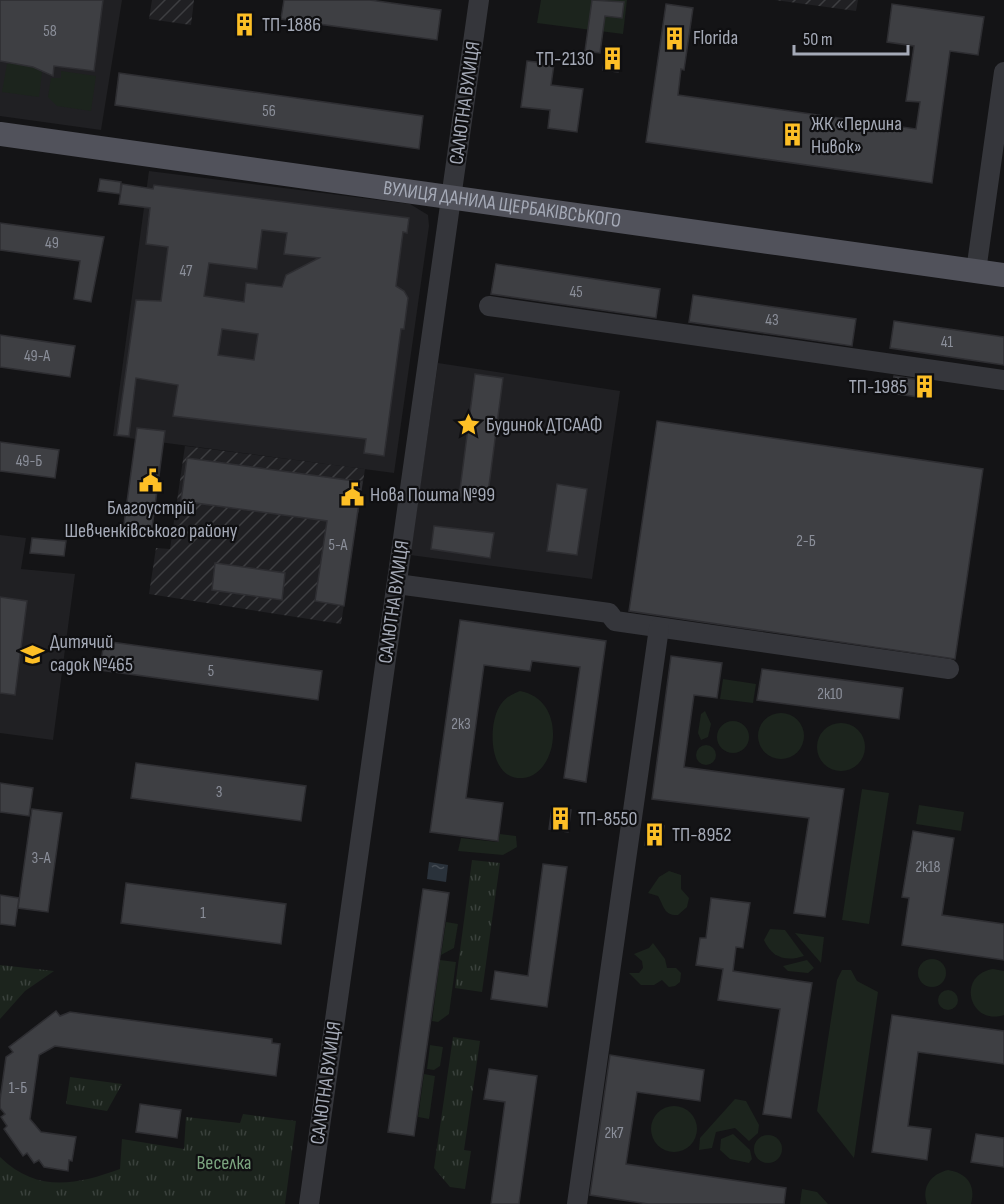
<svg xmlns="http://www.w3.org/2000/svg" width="1004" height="1204" font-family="'Sofia Sans Condensed',sans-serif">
  <defs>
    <pattern id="industrial-furrows" width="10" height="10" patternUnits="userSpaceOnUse" patternTransform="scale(1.5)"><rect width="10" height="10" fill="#202023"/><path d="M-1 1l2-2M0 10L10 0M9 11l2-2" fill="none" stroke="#3d3e41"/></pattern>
    <pattern id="park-tufts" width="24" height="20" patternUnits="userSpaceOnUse" patternTransform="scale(1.5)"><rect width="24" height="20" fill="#1c241d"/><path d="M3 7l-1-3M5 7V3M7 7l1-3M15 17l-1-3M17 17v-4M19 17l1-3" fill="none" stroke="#3a413c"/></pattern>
    <pattern id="water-ripples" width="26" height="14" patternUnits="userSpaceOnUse" patternTransform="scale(1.5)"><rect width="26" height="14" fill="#2a323b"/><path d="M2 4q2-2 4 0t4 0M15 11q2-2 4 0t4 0" fill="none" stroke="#464d55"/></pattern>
  </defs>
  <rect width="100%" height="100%" fill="#141416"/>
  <g fill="#202023">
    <path d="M0 0H122L101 130 0 116Z"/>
    <path d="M149 171 410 204 428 215 429 226 394 473 113 436Z"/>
    <path d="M438 363 620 391 592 579 410 555Z"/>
    <path d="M0 535 26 538 21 569 75 574 53 740 0 733Z"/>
  </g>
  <g fill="url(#industrial-furrows)">
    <path d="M152 0H194L191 25 149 19Z"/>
    <path d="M775 0H858L856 11Z"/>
    <path d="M185 446 365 469 341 624 149 594 156 548 170 549Z"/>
  </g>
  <g fill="#1c241d">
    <path d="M541 0H627L623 34 537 23Z"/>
    <path d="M10 63 33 67 42 72 39 97 2 92 7 64Z"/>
    <path d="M61 71 96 76 91 111 57 106 48 97 51 78H61Z"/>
    <path d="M723 679 756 684 753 703 720 699Z"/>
    <path d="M520 691C569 700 558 775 523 778 488 781 487 723 501 704 506 697 513 694 520 691Z"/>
    <path d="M705 711 711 724 708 737 701 740 698 733 701 714Z"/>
    <circle cx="781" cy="736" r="23"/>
    <circle cx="733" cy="737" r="16"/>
    <circle cx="841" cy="747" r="24"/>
    <circle cx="706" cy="755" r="10"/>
    <path d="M862 789 889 793 869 924 842 920Z"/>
    <path d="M919 805 964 812 961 831 916 824Z"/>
    <path d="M500 834 516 836 517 847 503 855 458 851 461 838 498 842Z"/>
    <path d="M669 871 681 875V889L689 898 687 907 678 915C664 916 664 906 658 896L648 893 659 877Z"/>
    <path d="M446 922 458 924 454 948 441 955Z"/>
    <path d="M770 929 785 930 804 956C786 962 772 958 764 940Z"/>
    <path d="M795 933 824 937 821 963Z"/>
    <path d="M653 943 665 959 667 968H676L681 973 680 982 675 986 669 987 662 980 654 985H641L629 973H639L643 968 642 961 634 954 649 948Z"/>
    <circle cx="932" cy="973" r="14"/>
    <path d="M440 960 456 962 449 1014 438 1022 432 1021Z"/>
    <path d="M807 960 814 968 808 973 788 971 783 966Z"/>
    <path d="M993 969 1004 971V1015C969 1026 956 975 993 969Z"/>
    <path d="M842 970H851L857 981 878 992 854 1158 817 1111 837 980Z"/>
    <circle cx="948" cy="1000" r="10"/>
    <path d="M430 1045 443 1047 440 1066 434 1070 427 1069Z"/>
    <path d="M424 1074 435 1076 429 1119 418 1117Z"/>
    <path d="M735 1099 746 1101 759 1125 758 1133 749 1141 735 1128 716 1132 712 1148 699 1150 700 1138Z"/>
    <circle cx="674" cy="1129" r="23"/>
    <path d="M733 1134 750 1150 752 1159 749 1163 730 1159 720 1150 721 1139Z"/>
    <circle cx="768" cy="1149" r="14"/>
    <path d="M948 1170C967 1173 976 1185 971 1204H927C921 1187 931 1174 948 1170Z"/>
    <path d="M802 1189 817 1192 828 1204H800Z"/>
  </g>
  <g fill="url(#park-tufts)">
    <path d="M472 860 500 863 482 992 455 988Z"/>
    <path d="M0 965 54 971 25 991 0 1019Z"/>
    <path d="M453 1037 480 1041 464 1150 471 1151 465 1189 450 1187 434 1168Z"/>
    <path d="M70 1077 122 1084 107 1111 66 1104Z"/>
    <path d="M243 1114 296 1121 285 1204H0V1157C37 1193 76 1185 120 1169L122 1139 184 1149 186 1117 240 1123Z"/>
  </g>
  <path fill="url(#water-ripples)" d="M429 862 448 865 446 882 427 879Z"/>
  <g fill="#3e3f43" stroke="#2e2e32" stroke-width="1.5" fill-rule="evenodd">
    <path d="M0 0H103L94 71 54 66 53 76 33 67 0 61Z"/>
    <path d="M284 0H370L441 10 437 40 281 19Z"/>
    <path d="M592 0 624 2 622 18 605 16 600 53 585 51Z"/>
    <path d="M666 4 693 8 684 70 681 69 678 95 916 129 920 102 906 101 914 46 887 42 892 4 984 17 978 55 950 51 932 183 646 142Z"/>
    <path d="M606 46 620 48 618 72 603 70Z"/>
    <path d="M527 61 554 64 551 85 583 89 577 132 548 128 550 110 521 107Z"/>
    <path d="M119 73 423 116 419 149 115 105Z"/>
    <path d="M100 179 121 182 120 194 98 191Z"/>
    <path d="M122 184 153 189 154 185 409 218 407 233 403 232 396 286 404 291 408 298 404 329H401L384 456 364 453 366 439 173 416 178 385 136 378 129 436 117 435 136 300 161 301 168 247 146 244 150 208 119 204ZM262 230 287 233 284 254 319 258 286 275 282 287 246 283 244 302 204 296 209 263 257 269ZM222 329 258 334 254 360 218 355Z"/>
    <path d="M0 223 104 237 91 302 74 299 80 261 0 250Z"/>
    <path d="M496 264 660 289 656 318 491 294Z"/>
    <path d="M693 295 856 319 852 346 689 322Z"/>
    <path d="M894 321 1004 337V365L890 348Z"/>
    <path d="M0 335 75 346 70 377 0 367Z"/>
    <path d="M475 374 503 378 487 501 459 497Z"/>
    <path d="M894 376 933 382 931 399 891 393Z"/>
    <path d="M657 421 983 469 955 659 629 611Z"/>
    <path d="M137 428 165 431 152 528 124 524Z"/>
    <path d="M0 442 59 450 55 478 0 471Z"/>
    <path d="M187 458 362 482 344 606 315 601 327 521 181 501Z"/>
    <path d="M557 484 587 489 577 555 547 551Z"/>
    <path d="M434 526 494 533 490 558 431 549Z"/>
    <path d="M32 538 66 541 64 556 30 553Z"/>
    <path d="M215 563 285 573 282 600 212 590Z"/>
    <path d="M0 597 27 601 15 695 0 693Z"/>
    <path d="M460 620 606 641 586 782 564 778 580 667 532 661 530 671 484 665 466 798 503 803 498 841 430 832Z"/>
    <path d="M104 641 322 671 318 700 100 670Z"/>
    <path d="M671 656 722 663 717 698 694 695 684 767 844 789 825 917 794 913 809 818 652 799Z"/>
    <path d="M762 669 903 688 899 719 757 700Z"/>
    <path d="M136 763 306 786 301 821 131 798Z"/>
    <path d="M0 783 33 788 29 816 0 812Z"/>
    <path d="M552 807 571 810 568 832 549 829Z"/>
    <path d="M32 809 62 813 48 912 18 908Z"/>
    <path d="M648 824 664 826 661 847 645 845Z"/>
    <path d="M913 831 954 838 942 915 1004 924V960L902 945 909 898 902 897Z"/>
    <path d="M543 864 567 867 547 1007 491 999 495 971 528 976Z"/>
    <path d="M126 883 286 904 281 944 121 923Z"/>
    <path d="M423 889 449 893 414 1136 388 1132Z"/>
    <path d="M0 895 19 898 15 926 0 924Z"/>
    <path d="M711 898 750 903 743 948 736 947 733 971 812 983 791 1118 763 1114 780 1009 718 1000 723 969 696 965 700 938H706Z"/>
    <path d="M56 1011 60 1016 70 1012 272 1039V1043L280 1044 276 1076 55 1046 39 1055 30 1119 41 1132 76 1137 72 1161 69 1160 68 1171 44 1167 39 1160 34 1163 27 1153 23 1156 4 1129 7 1126 1 1117 5 1114 0 1108V1100L6 1057 13 1052 9 1047Z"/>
    <path d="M892 1015 1004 1031V1064L918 1052 908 1126 931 1129 927 1160 872 1152Z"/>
    <path d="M610 1055 704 1070 700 1101 637 1092 626 1164 786 1188 784 1204H648L590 1195Z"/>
    <path d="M489 1069 537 1076 519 1204H491L505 1102 484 1099Z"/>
    <path d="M140 1104 181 1110 177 1138 136 1132Z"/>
    <path d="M976 1134 1004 1138V1167L971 1162Z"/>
  </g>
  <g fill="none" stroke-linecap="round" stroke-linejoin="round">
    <g stroke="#35363b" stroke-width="20">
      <path d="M976 271 1004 72"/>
      <path d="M489 306 1004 380"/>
      <path d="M397 584 609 613 615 621 949 669"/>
      <path d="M309 1204 479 0"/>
      <path d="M577 1204 659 628"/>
    </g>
    <path stroke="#51525b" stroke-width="24" id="s1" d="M0 134 1004 275"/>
  </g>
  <defs>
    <symbol id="building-bare" viewBox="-9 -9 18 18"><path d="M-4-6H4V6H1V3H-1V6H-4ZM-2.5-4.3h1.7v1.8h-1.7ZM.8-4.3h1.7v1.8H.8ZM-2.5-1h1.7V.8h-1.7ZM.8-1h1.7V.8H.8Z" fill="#fdbf26" stroke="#0f0f11" stroke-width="2.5" paint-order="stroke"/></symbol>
    <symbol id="sight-bare" viewBox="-9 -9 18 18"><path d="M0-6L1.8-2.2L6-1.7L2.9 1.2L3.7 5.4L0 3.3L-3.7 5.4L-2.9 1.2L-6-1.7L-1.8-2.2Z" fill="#fdbf26" stroke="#0f0f11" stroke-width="2.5" paint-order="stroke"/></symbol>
    <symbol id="civic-bare" viewBox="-9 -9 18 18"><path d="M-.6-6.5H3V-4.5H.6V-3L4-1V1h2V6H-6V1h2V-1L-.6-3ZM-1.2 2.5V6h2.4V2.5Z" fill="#fdbf26" stroke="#0f0f11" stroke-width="2.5" paint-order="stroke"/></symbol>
    <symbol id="school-bare" viewBox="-9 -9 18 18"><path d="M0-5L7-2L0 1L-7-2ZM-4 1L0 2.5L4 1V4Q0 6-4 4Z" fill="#fdbf26" stroke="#0f0f11" stroke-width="2.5" paint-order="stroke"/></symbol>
  </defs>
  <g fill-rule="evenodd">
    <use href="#building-bare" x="228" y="8" width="33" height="33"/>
    <use href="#building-bare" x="658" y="22" width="33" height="33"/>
    <use href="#building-bare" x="596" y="42" width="33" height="33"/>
    <use href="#building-bare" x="776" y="118" width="33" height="33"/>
    <use href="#building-bare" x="908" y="370" width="33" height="33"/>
    <use href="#sight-bare" x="452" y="408" width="33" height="33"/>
    <use href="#civic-bare" x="134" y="464" width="33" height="33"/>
    <use href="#civic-bare" x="336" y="478" width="33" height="33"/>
    <use href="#school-bare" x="16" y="638" width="33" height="33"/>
    <use href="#building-bare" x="544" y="802" width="33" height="33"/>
    <use href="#building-bare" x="638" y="818" width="33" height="33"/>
  </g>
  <g text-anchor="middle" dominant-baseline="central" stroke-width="4.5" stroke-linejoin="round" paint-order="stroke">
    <g font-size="16" fill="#8b8f9a">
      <text x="50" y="31">58</text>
      <text x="269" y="111">56</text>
      <text x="52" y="243">49</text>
      <text x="186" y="271">47</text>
      <text x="576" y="292">45</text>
      <text x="772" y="320">43</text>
      <text x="947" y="342">41</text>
      <text x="37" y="356">49-А</text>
      <text x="29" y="461">49-Б</text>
      <text x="806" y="541">2-Б</text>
      <text x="338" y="545">5-А</text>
      <text x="211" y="671">5</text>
      <text x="830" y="694">2к10</text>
      <text x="461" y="724">2к3</text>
      <text x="219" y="792">3</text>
      <text x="41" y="858">3-А</text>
      <text x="928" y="867">2к18</text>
      <text x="203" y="913">1</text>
      <text x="18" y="1088">1-Б</text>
      <text x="614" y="1133">2к7</text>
    </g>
    <g font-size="20" fill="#a5aab7" stroke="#0f0f11" text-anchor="start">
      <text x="262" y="25">ТП-1886</text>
      <text x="693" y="38">Florida</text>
      <text x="594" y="59" text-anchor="end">ТП-2130</text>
      <text x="811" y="124">ЖК «Перлина<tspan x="811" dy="23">Нивок»</tspan></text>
      <text x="907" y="387" text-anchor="end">ТП-1985</text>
      <text x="486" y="425">Будинок ДТСААФ</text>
      <text x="370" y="495">Нова Пошта №99</text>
      <text x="151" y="508" text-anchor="middle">Благоустрій<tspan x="151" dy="23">Шевченківського району</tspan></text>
      <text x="50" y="642">Дитячий<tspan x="50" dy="23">садок №465</tspan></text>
      <text x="578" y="819">ТП-8550</text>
      <text x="672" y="835">ТП-8952</text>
    </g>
    <g font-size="20" fill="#a5aab7" stroke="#0f0f11">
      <text transform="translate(465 103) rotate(-82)">САЛЮТНА ВУЛИЦЯ</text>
      <text stroke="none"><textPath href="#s1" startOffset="507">ВУЛИЦЯ ДАНИЛА ЩЕРБАКІВСЬКОГО</textPath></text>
      <text transform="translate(394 602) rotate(-82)">САЛЮТНА ВУЛИЦЯ</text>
      <text transform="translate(326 1083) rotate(-82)">САЛЮТНА ВУЛИЦЯ</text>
    </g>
    <g font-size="20" fill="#7ba47f" stroke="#0f0f11">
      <text x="224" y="1163">Веселка</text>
    </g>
  </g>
  <path d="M794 45v9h114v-9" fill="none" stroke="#a5aab7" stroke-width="3"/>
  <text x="803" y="45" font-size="18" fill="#a5aab7" stroke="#0f0f11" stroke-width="4.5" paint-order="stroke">50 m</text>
</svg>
